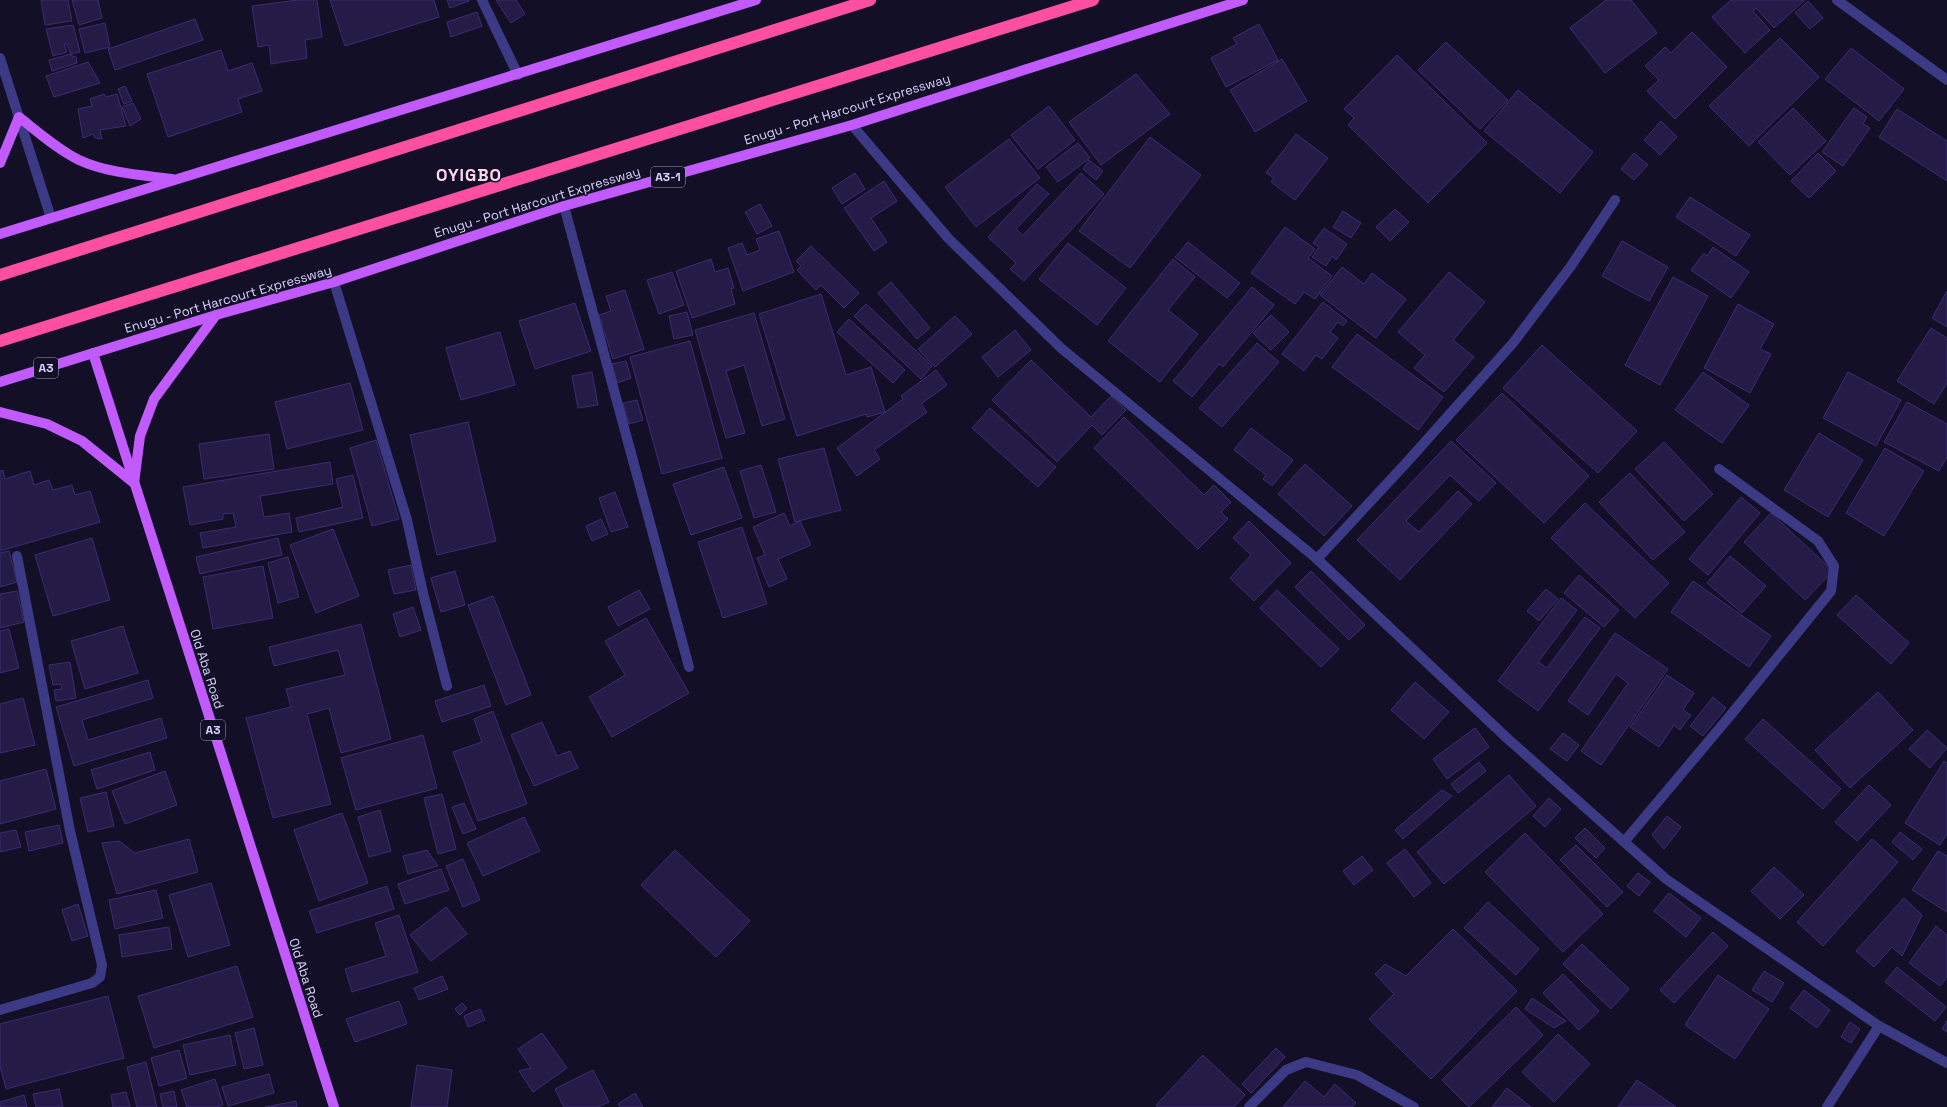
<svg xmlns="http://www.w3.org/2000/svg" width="1947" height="1107" font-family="'Space Grotesk',sans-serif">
  <rect width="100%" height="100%" fill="#130f26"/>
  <g fill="#241b47" stroke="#3b2d73">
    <path d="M41 0H68L72 21 45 25Z"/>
    <path d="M72 0H98L102 18 79 25Z"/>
    <path d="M298 0H317L322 37 305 40 307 58 271 64 269 45 258 47 252 6Z"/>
    <path d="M330 0H434L439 17 345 46Z"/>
    <path d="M447 0H469V1L450 8Z"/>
    <path d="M496 0H516L525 14 511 23Z"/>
    <path d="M1606 0H1631L1657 33 1605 73 1570 28Z"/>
    <path d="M1731 0H1805L1774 28 1756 8 1753 11 1770 30 1745 53 1712 17Z"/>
    <path d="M1808 1 1823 18 1810 29 1795 13Z"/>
    <path d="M477 12 482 26 451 37 447 22Z"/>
    <path d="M195 19 203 40 115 70 108 49Z"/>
    <path d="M105 23 110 47 85 53 79 29Z"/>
    <path d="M1259 24 1278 60 1226 87 1211 58 1237 44 1233 38Z"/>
    <path d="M73 25 80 52 71 54 67 44H64L67 52 53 56 46 29Z"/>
    <path d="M1692 32 1727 67 1675 119 1647 91 1659 80 1645 66 1665 47 1671 53Z"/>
    <path d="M1780 38 1819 77 1749 146 1709 106Z"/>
    <path d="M1446 42 1508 100 1480 129 1418 70Z"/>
    <path d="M1851 48 1904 89 1879 121 1825 79Z"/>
    <path d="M221 50 228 71 252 63 262 91 238 99 242 112 168 137 147 74Z"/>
    <path d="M71 54 72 56 76 57 77 63 52 71 49 60Z"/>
    <path d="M1397 55 1487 143 1428 203 1348 125 1354 118 1344 109Z"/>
    <path d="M1282 59 1307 101 1255 132 1230 90Z"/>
    <path d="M88 62 100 83 54 97 46 76Z"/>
    <path d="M1136 74 1170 114 1101 165 1069 122Z"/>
    <path d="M125 86 132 101 124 104 118 89Z"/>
    <path d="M1518 90 1593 152 1560 193 1484 131Z"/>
    <path d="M104 94 106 97 117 94 126 126 100 130 102 139 95 138 93 134 83 138 78 109 92 106 90 99Z"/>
    <path d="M133 103 141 119 130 126 122 107Z"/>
    <path d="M1049 106 1075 140 1038 169 1011 135Z"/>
    <path d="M1793 108 1826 141 1790 175 1758 142Z"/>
    <path d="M1854 108 1867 117 1863 124 1870 128 1843 166 1822 152Z"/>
    <path d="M1897 109 1947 141V181L1879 137Z"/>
    <path d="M1661 121 1677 137 1660 155 1644 140Z"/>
    <path d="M1296 134 1328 158 1295 200 1271 182 1274 178 1266 173Z"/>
    <path d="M1150 137 1201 175 1130 268 1079 231Z"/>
    <path d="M1009 139 1040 178 976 227 945 187Z"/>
    <path d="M1078 143 1090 158 1058 182 1046 167Z"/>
    <path d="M1634 153 1648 165 1634 180 1621 169Z"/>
    <path d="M1818 153 1836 171 1809 198 1791 181Z"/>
    <path d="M1089 160 1103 171 1096 180 1083 169Z"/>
    <path d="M855 173 865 189 842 204 832 188Z"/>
    <path d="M1081 173 1104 194 1024 281 1010 269 1016 263 988 237 1037 184 1049 194 1016 229 1023 235Z"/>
    <path d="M884 181 897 201 871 218 887 242 874 251 844 208Z"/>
    <path d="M1690 197 1750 235 1736 256 1676 217Z"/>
    <path d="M760 204 772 226 757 234 745 212Z"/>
    <path d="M1395 209 1409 222 1390 241 1376 227Z"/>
    <path d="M1343 211 1361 223 1351 238 1333 227Z"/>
    <path d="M1285 227 1315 249 1308 258 1332 276 1315 299 1304 292 1295 304 1251 273Z"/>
    <path d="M1324 228 1347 244 1336 260 1332 256 1326 266 1312 257 1319 247 1313 243Z"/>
    <path d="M779 231 794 272 743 291 728 248 742 243 747 255 760 250 756 239Z"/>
    <path d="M1622 241 1668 267 1649 301 1602 276Z"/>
    <path d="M1188 242 1240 283 1227 298 1175 257Z"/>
    <path d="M1068 243 1126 288 1097 325 1039 279Z"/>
    <path d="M811 246 859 293 844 308 821 285 816 290 797 270 801 266 796 261Z"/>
    <path d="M1713 247 1749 272 1731 298 1691 270 1704 253 1707 256Z"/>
    <path d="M711 259 715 272 728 268 734 288 731 289 735 304 692 318 676 271Z"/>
    <path d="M1173 259 1195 277 1168 310 1198 334 1160 382 1108 341Z"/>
    <path d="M1342 267 1364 284 1372 273 1406 299 1376 338 1320 295Z"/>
    <path d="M672 272 684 305 659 314 647 280Z"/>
    <path d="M1449 272 1485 302 1453 340 1474 357 1444 392 1414 368 1425 355 1398 332Z"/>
    <path d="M1673 277 1708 296 1660 385 1625 365Z"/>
    <path d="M891 282 930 328 917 339 878 293Z"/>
    <path d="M1252 287 1274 305 1223 367 1219 364 1192 397 1173 381Z"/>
    <path d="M625 290 644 349 613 359 599 315 611 311 606 296Z"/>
    <path d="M1947 291V327L1932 318Z"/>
    <path d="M821 294 846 375 871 367 885 412 867 417 866 414 797 436 759 314Z"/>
    <path d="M1323 302 1347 321 1343 326 1338 322 1330 332 1338 338 1322 359 1316 355 1304 371 1282 354Z"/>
    <path d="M575 303 591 351 535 369 519 321Z"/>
    <path d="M866 304 932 366 921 379 854 316Z"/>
    <path d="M1738 304 1774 324 1760 349 1771 354 1750 393 1704 368Z"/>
    <path d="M687 312 693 335 674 339 669 316Z"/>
    <path d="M754 313 785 419 762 426 744 365 726 371 745 433 726 438 695 330Z"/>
    <path d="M1271 315 1289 332 1271 350 1253 333Z"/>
    <path d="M955 316 972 334 935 367 918 349Z"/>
    <path d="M849 319 905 370 893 383 837 332Z"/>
    <path d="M1931 328 1947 338V383L1934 404 1897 381Z"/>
    <path d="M1015 330 1031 350 998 377 982 357Z"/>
    <path d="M500 332 515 385 461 400 446 348Z"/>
    <path d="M1357 334 1443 397 1418 430 1332 367Z"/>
    <path d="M690 341 722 458 662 474 630 357Z"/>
    <path d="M1257 343 1279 362 1222 427 1199 408Z"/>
    <path d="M1542 345 1637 431 1598 473 1503 388Z"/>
    <path d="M1031 360 1091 417 1111 396 1126 410 1102 435 1092 425 1057 462 992 400Z"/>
    <path d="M626 361 631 378 617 383 612 364Z"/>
    <path d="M936 370 947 385 921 404 927 412 874 450 880 459 857 476 837 448 903 399 901 396Z"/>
    <path d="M592 372 598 405 578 408 572 376Z"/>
    <path d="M1703 372 1749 405 1722 443 1675 410Z"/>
    <path d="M1848 372 1901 400 1876 446 1823 418Z"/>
    <path d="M350 383 363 430 287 449 275 402Z"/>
    <path d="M1502 393 1589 476 1544 523 1456 440Z"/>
    <path d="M637 400 643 420 629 424 623 403Z"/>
    <path d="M1907 402 1947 424V457L1939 471 1884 442Z"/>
    <path d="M990 408 1056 467 1038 487 972 428Z"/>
    <path d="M1124 417 1204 495 1214 485 1231 502 1221 512 1228 519 1198 549 1094 448Z"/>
    <path d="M468 422 496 541 437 555 410 435Z"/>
    <path d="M1251 428 1293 460 1272 486 1263 479 1266 475 1234 450Z"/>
    <path d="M1819 433 1863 460 1828 517 1784 490Z"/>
    <path d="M269 434 274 469 204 479 199 444Z"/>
    <path d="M376 440 399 519 372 526 350 448Z"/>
    <path d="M1451 441 1496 483 1479 501 1450 475 1406 521 1419 532 1458 491 1472 504 1400 580 1357 540Z"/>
    <path d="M1664 442 1713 494 1684 521 1635 469Z"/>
    <path d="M824 448 841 510 795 522 778 459Z"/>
    <path d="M1885 448 1924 471 1884 536 1846 513Z"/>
    <path d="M330 462 333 484 260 496 264 517 289 513 292 532 203 548 200 533 236 527 233 513 223 514V519L190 525 183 487Z"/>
    <path d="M1305 464 1352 506 1324 536 1278 494Z"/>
    <path d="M761 465 776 512 754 518 740 471Z"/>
    <path d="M724 467 742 518 691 535 673 484Z"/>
    <path d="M3 470 5 479 30 471 34 485 49 480 53 490 72 485 75 495 90 491 100 522 0 551V471Z"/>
    <path d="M1630 473 1685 532 1653 560 1599 502Z"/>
    <path d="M353 475 363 518 299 532 296 518 343 507 336 479Z"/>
    <path d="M615 492 628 527 611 532 599 498Z"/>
    <path d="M1741 497 1760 513 1708 575 1689 559Z"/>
    <path d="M1585 503 1669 583 1635 618 1551 538Z"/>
    <path d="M784 513 790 526 800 521 811 545 778 559 787 579 769 587 757 558 765 555 753 527Z"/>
    <path d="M1771 513 1833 571 1805 600 1744 542Z"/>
    <path d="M601 519 608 534 592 541 586 526Z"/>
    <path d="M1249 521 1291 563 1254 601 1230 578 1251 555 1233 538Z"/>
    <path d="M742 527 767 604 723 618 698 542Z"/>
    <path d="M333 529 359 596 316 613 290 545Z"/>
    <path d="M92 538 110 600 53 616 35 555Z"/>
    <path d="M278 538 282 555 200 574 196 557Z"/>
    <path d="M9 551 17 582 0 587V553Z"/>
    <path d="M1730 556 1766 586 1742 613 1707 583Z"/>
    <path d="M288 557 299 597 278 603 268 563Z"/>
    <path d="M411 565 416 590 394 594 388 570Z"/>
    <path d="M263 566 273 618 213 629 203 577Z"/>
    <path d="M455 571 465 605 441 612 431 578Z"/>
    <path d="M1311 571 1365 625 1349 640 1295 587Z"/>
    <path d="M1579 575 1619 610 1604 627 1564 593Z"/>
    <path d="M1693 581 1771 636 1749 667 1671 612Z"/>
    <path d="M1546 589 1558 599 1539 621 1527 611Z"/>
    <path d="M639 590 650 609 618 626 608 607Z"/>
    <path d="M1277 590 1339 649 1321 667 1260 608Z"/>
    <path d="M17 591 24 622 0 628V594Z"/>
    <path d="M1856 595 1909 643 1891 664 1837 615Z"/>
    <path d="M493 596 531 695 506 705 468 605Z"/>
    <path d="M1561 598 1577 610 1538 662 1547 668 1585 617 1600 628 1538 711 1498 681Z"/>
    <path d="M413 607 421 630 400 637 393 614Z"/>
    <path d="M646 618 689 693 612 737 589 697 625 675 605 641Z"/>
    <path d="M361 624 391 739 341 753 329 708 307 714 331 804 273 818 246 718 291 707 286 689 345 675 338 650 274 666 269 647Z"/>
    <path d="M123 626 138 673 85 689 71 641Z"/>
    <path d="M9 629 19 668 0 673V631Z"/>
    <path d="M1615 633 1668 669 1601 765 1581 751 1628 683 1616 674 1588 715 1568 701Z"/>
    <path d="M70 662 76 698 56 701 54 690 62 689 61 684 53 685 49 665Z"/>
    <path d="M1667 675 1694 693 1683 710 1691 715 1680 730 1674 725 1659 747 1630 727Z"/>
    <path d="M148 680 153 698 82 720 88 740 161 718 167 738 74 766 56 707Z"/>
    <path d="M1415 682 1449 712 1424 739 1391 710Z"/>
    <path d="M484 685 491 706 442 722 435 701Z"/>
    <path d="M1878 692 1913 730 1850 788 1815 750Z"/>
    <path d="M1713 697 1726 708 1703 736 1690 726Z"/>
    <path d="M23 698 35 745 0 753V704Z"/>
    <path d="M493 711 527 804 478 821 453 752 482 742 474 719Z"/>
    <path d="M1763 719 1841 789 1823 809 1745 739Z"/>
    <path d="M542 722 557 756 570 751 578 768 534 786 511 735Z"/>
    <path d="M1475 728 1489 747 1447 779 1433 759Z"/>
    <path d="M1927 730 1947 748 1930 768 1909 749Z"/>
    <path d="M1563 733 1579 745 1567 761 1550 749Z"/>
    <path d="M423 735 437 788 356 810 341 758Z"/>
    <path d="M150 752 155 770 97 789 91 770Z"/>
    <path d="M1944 761 1947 763V834L1940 845 1905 823Z"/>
    <path d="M1479 762 1486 771 1458 793 1451 784Z"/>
    <path d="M46 769 56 809 0 824V781Z"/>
    <path d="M165 771 177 805 125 824 112 791Z"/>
    <path d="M1509 775 1536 806 1444 884 1417 852Z"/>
    <path d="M1869 785 1891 805 1857 841 1835 822Z"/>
    <path d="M1442 790 1452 796 1403 839 1395 830Z"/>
    <path d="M106 792 114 826 88 832 80 798Z"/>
    <path d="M442 794 456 849 438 854 424 798Z"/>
    <path d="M1549 798 1561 809 1545 827 1533 816Z"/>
    <path d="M464 803 476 829 463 834 452 807Z"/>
    <path d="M380 810 391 851 369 857 358 817Z"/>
    <path d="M342 813 368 883 319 901 294 830Z"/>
    <path d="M1667 816 1681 827 1664 849 1652 835Z"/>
    <path d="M524 817 540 851 483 876 467 843Z"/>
    <path d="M59 825 63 843 29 851 25 832Z"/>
    <path d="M1585 828 1605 848 1596 858 1575 838Z"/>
    <path d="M16 830 21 847 0 852V833Z"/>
    <path d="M1900 832 1922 849 1913 860 1892 842Z"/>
    <path d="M1525 833 1603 914 1563 952 1485 872Z"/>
    <path d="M189 839 198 872 117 894 102 843 119 841 135 853Z"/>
    <path d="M1872 839 1898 862 1823 946 1797 922Z"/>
    <path d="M1576 845 1623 892 1607 907 1560 860Z"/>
    <path d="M1405 849 1431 883 1414 897 1387 863Z"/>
    <path d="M427 850 438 866 408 874 403 856Z"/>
    <path d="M675 850 750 921 716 957 641 885Z"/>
    <path d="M1938 851 1947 856V912L1912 890Z"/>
    <path d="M1362 856 1373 870 1354 885 1343 871Z"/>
    <path d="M463 859 480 900 463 907 446 866Z"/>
    <path d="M1774 867 1804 895 1780 919 1751 891Z"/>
    <path d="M441 869 449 890 405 904 398 884Z"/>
    <path d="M1638 873 1650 882 1639 896 1627 886Z"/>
    <path d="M211 883 230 945 188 957 169 895Z"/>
    <path d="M387 886 394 909 317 933 309 911Z"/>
    <path d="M156 890 163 918 115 929 109 900Z"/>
    <path d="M1669 893 1701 918 1686 937 1654 911Z"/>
    <path d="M1904 898 1922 915 1902 956 1892 947 1874 967 1856 951Z"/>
    <path d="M1488 902 1539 949 1516 975 1464 928Z"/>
    <path d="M78 904 88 936 72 941 62 910Z"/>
    <path d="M446 907 467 934 431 961 410 935Z"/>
    <path d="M399 915 418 972 352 992 345 969 386 956 375 923Z"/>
    <path d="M1936 926 1947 935V977L1940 986 1909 963Z"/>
    <path d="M169 927 172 949 122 957 119 935Z"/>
    <path d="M1453 929 1517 991 1431 1079 1369 1019 1394 994 1375 974 1385 964 1406 976Z"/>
    <path d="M1713 932 1728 946 1674 1003 1660 990Z"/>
    <path d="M1582 944 1629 989 1611 1009 1563 964Z"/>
    <path d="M237 966 253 1017 154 1048 138 996Z"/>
    <path d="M1897 967 1946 1007 1935 1021 1885 982Z"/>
    <path d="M1764 971 1784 983 1772 1002 1752 990Z"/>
    <path d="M1563 974 1599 1011 1579 1030 1543 993Z"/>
    <path d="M1718 975 1769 1009 1735 1059 1685 1025Z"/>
    <path d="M442 976 448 989 419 1000 414 988Z"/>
    <path d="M1804 990 1830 1010 1817 1028 1790 1008Z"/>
    <path d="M108 996 124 1058 6 1089 0 1066V1024Z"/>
    <path d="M1532 998 1566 1021 1554 1028 1525 1009Z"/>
    <path d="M399 1001 407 1024 355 1042 346 1019Z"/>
    <path d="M462 1003 467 1008 460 1015 455 1009Z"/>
    <path d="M1516 1007 1543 1035 1469 1107 1442 1080Z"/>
    <path d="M480 1009 485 1020 468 1027 464 1016Z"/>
    <path d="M1947 1021V1032L1942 1029Z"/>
    <path d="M1850 1022 1860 1029 1851 1043 1841 1037Z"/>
    <path d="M254 1028 263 1065 244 1069 235 1033Z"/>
    <path d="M542 1033 567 1068 533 1092 519 1071 531 1068 518 1049Z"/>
    <path d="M1558 1034 1590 1064 1554 1102 1522 1072Z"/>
    <path d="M230 1035 236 1065 190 1075 183 1045Z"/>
    <path d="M1276 1048 1285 1057 1251 1093 1242 1084Z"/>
    <path d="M179 1050 187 1078 159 1086 151 1058Z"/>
    <path d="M1203 1055 1245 1095 1234 1107H1158L1156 1105Z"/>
    <path d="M146 1062 157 1107H137L127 1067Z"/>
    <path d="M417 1065 452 1070 447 1107H411Z"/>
    <path d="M593 1070 609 1102 598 1107H564L555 1089Z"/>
    <path d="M269 1074 274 1093 228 1106 222 1087Z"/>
    <path d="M215 1079 223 1105 216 1107H187L181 1090Z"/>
    <path d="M1637 1080 1676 1107H1618Z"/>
    <path d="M1305 1081 1324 1097 1335 1084 1356 1103 1352 1107H1283Z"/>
    <path d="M1507 1088 1531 1107H1492Z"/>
    <path d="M59 1089 63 1107H36L33 1094Z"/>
    <path d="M174 1091 177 1107H163L160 1094Z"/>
    <path d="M126 1092 130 1107H113L111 1095Z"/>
    <path d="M635 1093 643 1107H620L618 1104Z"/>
    <path d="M24 1095 27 1107H0V1102Z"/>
    <path d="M296 1101 297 1107H265Z"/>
  </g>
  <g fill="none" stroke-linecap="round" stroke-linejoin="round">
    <g stroke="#3d3a85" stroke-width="10">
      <path d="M482 0 518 75"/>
      <path d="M1837 0 1947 80"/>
      <path d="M0 58 51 218"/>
      <path d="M852 125 948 238 1061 348 1317 559 1508 739 1666 879 1879 1026 1947 1063"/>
      <path d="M564 206 689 667"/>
      <path d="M334 282 407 520 423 593 447 686"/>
      <path d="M1317 559 1408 461 1513 343 1571 266 1615 200"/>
      <path d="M1624 842 1729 717 1831 591 1834 566 1818 541 1719 469"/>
      <path d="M0 1010 92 983 100 977 102 965 70 831 17 556"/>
      <path d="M1249 1107 1286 1070 1306 1062 1357 1075 1414 1107"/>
      <path d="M1827 1107 1879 1026"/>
    </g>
    <g stroke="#c25bff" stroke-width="10">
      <path d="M0 163 19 117C38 132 57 149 79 160 107 173 141 175 172 179"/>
      <path d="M0 234 756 0"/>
      <path d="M93 353 334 1107"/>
      <path d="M0 382 216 315 334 282 564 206 852 125 1243 0"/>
      <path d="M0 412 47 424 82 441 134 483 140 436 154 399 216 315"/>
    </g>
    <g stroke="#ff4fa3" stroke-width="12">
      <path d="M0 275 870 0"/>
      <path d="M0 341 1093 0"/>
    </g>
  </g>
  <g text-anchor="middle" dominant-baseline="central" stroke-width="3" stroke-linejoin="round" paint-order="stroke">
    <g fill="#130f26" stroke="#9e99be" stroke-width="1">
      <rect x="651" y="167" width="34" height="20" rx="3"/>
      <rect x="34" y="358" width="24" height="20" rx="3"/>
      <rect x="201" y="720" width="24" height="20" rx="3"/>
    </g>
    <g font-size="12" font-weight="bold" fill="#d9d4ff">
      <text x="668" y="177">A3-1</text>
      <text x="46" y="368">A3</text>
      <text x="213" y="730">A3</text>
    </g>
    <g font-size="13" fill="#d9d4ff" stroke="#130f26">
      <text transform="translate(847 109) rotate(-17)">Enugu - Port Harcourt Expressway</text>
      <text transform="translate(537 202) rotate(-17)">Enugu - Port Harcourt Expressway</text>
      <text transform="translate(228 299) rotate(-16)">Enugu - Port Harcourt Expressway</text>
      <text transform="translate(207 669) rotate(72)">Old Aba Road</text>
      <text transform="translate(306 978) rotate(72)">Old Aba Road</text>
    </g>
    <g font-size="17" font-weight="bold" letter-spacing="1" fill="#ffd6f0" stroke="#130f26">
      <text x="469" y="175">OYIGBO</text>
    </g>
  </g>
</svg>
